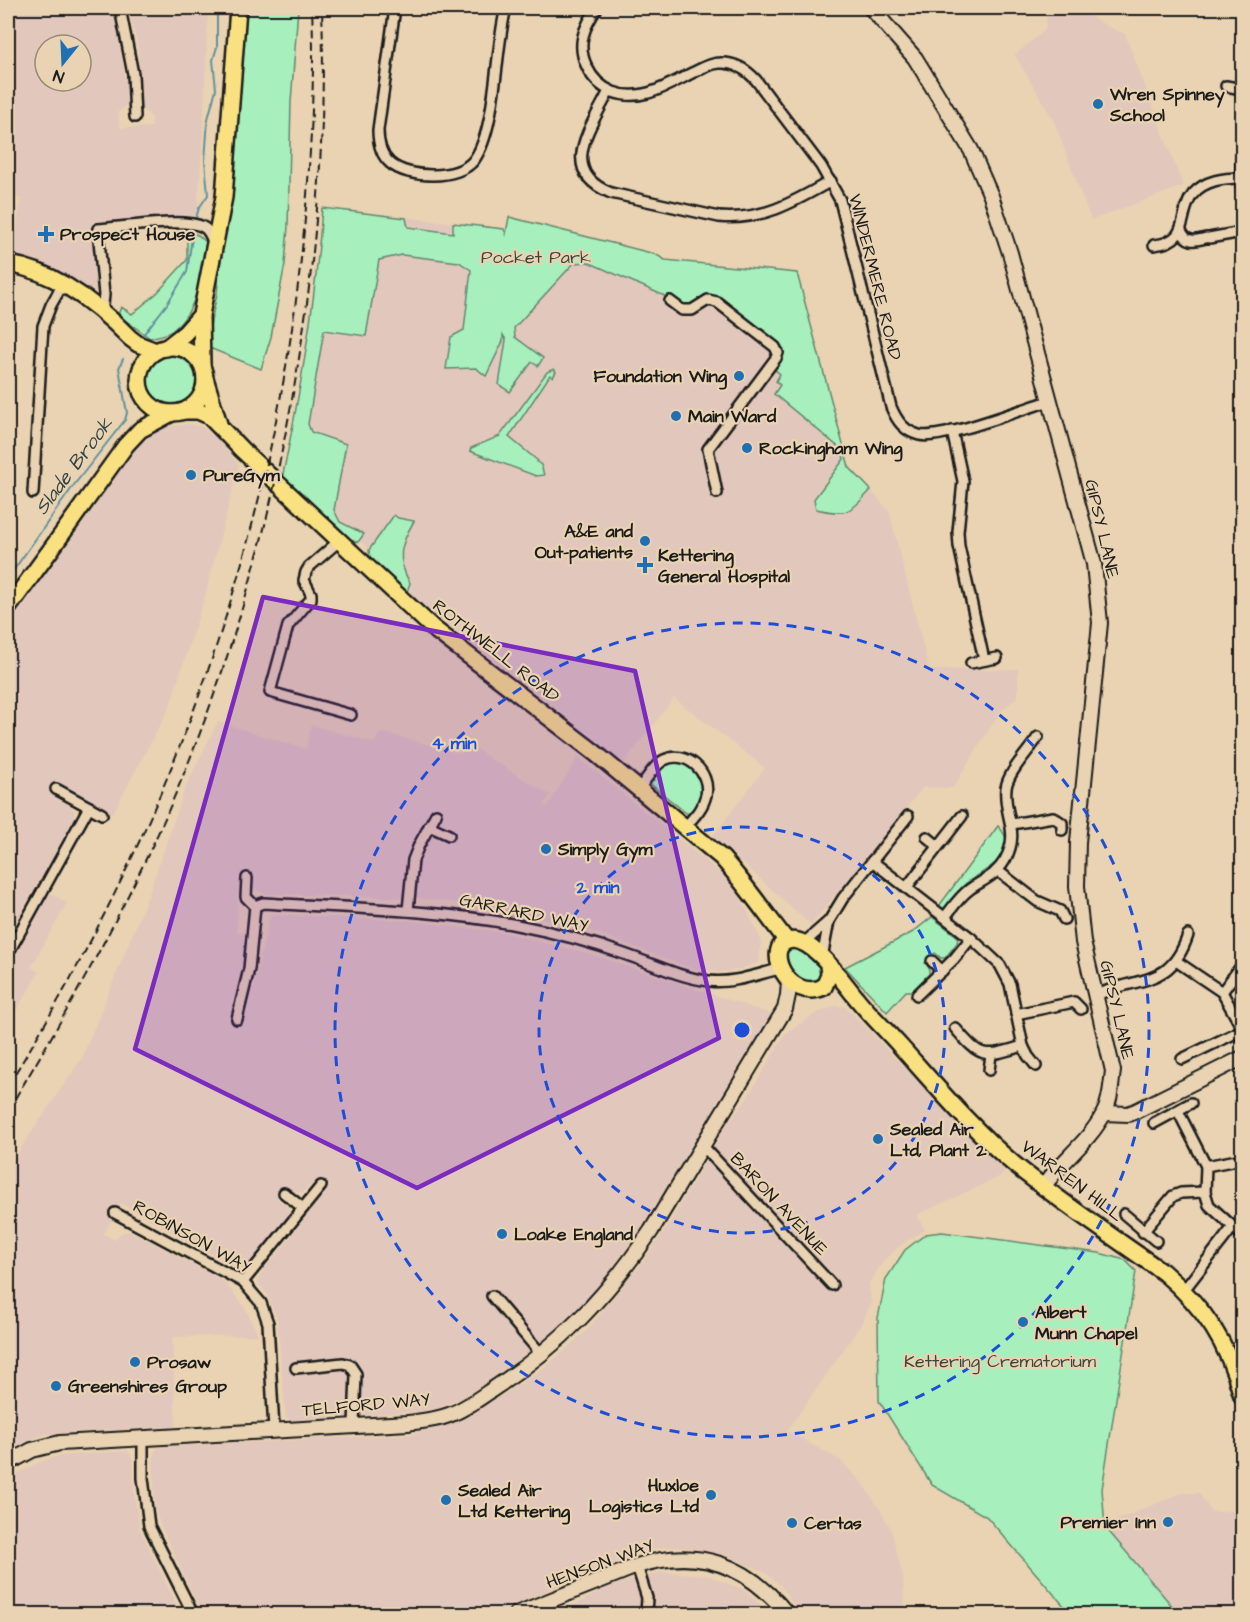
<svg xmlns="http://www.w3.org/2000/svg" width="1250" height="1622" font-family="'Architects Daughter',sans-serif">
  <rect width="100%" height="100%" fill="#e9d3b2"/>
  <filter id="ink" filterUnits="userSpaceOnUse"><feTurbulence type="fractalNoise" baseFrequency=".0167" numOctaves="2"/><feDisplacementMap in="SourceGraphic" scale="12" xChannelSelector="R" yChannelSelector="G"/><feConvolveMatrix kernelMatrix="1 2 1 2 8 2 1 2 1" color-interpolation-filters="sRGB"/></filter>
  <g filter="url(#ink)">
    <g fill="#e2c7bc" fill-rule="evenodd">
      <path d="M8 8H113L126 83 128 104 118 112 120 128 152 127V117L141 108 138 46 128 8H208L203 136 197 215 92 222 97 292 38 262 13 256 21 198 8 197ZM45 45H81V81H45Z"/>
      <path d="M1054 8H1076L1108 27 1125 34 1183 186 1091 220 1054 121 1015 55 1045 30 1047 13Z"/>
      <path d="M326 208 505 229 509 217 655 254 665 260 797 273 849 467 889 511 929 670 1018 669V696L999 713 953 788 923 787 811 925 713 836 765 768 674 698 624 763 414 598 410 592 411 587 357 538 353 543 282 479 292 434Z"/>
      <path d="M187 424 202 427 217 439 239 464 206 592 169 708 113 813 59 783 52 795 69 804 74 811V819L21 914 8 932V624L89 515 129 453 146 435 166 427Z"/>
      <path d="M218 722 306 749 311 725 374 743 380 733 390 734 461 754 470 743 489 758 550 795 544 804 547 807 578 757 727 878 742 900 761 940 759 962 738 970 720 972 693 969 580 927 487 906 417 898 265 894 252 888V875L239 874 237 932 244 933 245 958 244 974 234 1012 246 1014 271 914 413 921 507 933 594 955 771 1014 636 1236 595 1291 558 1329 523 1357 462 1398 440 1407 424 1411 291 1420 286 1417 277 1319 267 1294 257 1282 263 1270 281 1250 326 1190 315 1182 303 1192H293L285 1186 277 1198 289 1209 287 1220 265 1248 248 1267 243 1268H239L204 1250 120 1203 104 1234 115 1240 121 1233 130 1231 213 1275 225 1283 244 1306 258 1335 172 1337 176 1426 45 1434 8 1449V1165L17 1154 82 1058 148 896 186 786Z"/>
      <path d="M48 892 67 903 31 967 39 972 15 1013 8 1023V954L13 956Z"/>
      <path d="M836 1006 846 1007 1004 1171 999 1177 916 1215 925 1230 903 1243 883 1261 869 1284 871 1303 862 1323 787 1431 840 1460 862 1483 881 1511 891 1530 903 1577 905 1614H800L781 1586 766 1573 724 1554 693 1548 673 1547 657 1548 636 1554 490 1614H202L159 1522 155 1507 153 1461 154 1454 158 1447 412 1434 463 1420 526 1380 548 1365 587 1330 644 1260 668 1225 731 1118 744 1103 786 1033 817 1013Z"/>
      <path d="M122 1451 129 1452 133 1459 134 1492 140 1529 181 1614H8V1482L15 1475 39 1462 58 1456Z"/>
      <path d="M1182 1493H1199L1211 1512 1234 1511 1242 1534V1614H1179L1105 1527 1117 1520Z"/>
      <path d="M662 1572 707 1575 744 1590 771 1614H558L610 1586Z"/>
    </g>
    <g fill="#a7f0be" stroke="#62866d" stroke-width="1.5">
      <path d="M243 8H298L291 102 288 226 285 264 271 337 261 369 207 347V340L217 294Z"/>
      <path d="M322 208 406 218 408 227 453 233V223L504 229 506 234 509 217 655 254 665 260 797 273 849 467 871 490C849 513 848 516 816 509L814 499 844 459 842 450 774 394 780 385 776 381 780 374 772 367 784 349 717 298C704 297 695 306 685 305L588 262 574 263 514 328 515 337 543 358 538 366 532 362 510 392 499 385 506 340 503 335V341L486 376 476 368 446 369 451 337 464 330 471 270 459 262 402 255 379 260 366 336 324 330 308 424 311 432 346 444 334 510 340 522 364 534 358 542 351 541 282 479C301 390 316 299 322 208Z"/>
      <path d="M187 232 198 235 206 242C203 272 198 310 173 330 167 335 157 336 150 338L118 315 121 307 132 314 157 293 187 260Z"/>
      <circle cx="171" cy="381" r="26"/>
      <path d="M554 369 556 372 553 377 550 375 509 437 538 461 537 462 541 465 544 475 536 476 470 451 471 448 500 436 547 372Z"/>
      <path d="M394 515 398 518 414 521C400 545 396 559 410 583L407 592 370 558 369 550Z"/>
      <path d="M671 762C691 762 712 777 701 799 699 805 694 811 690 816L648 782 657 769Z"/>
      <path d="M998 826C1025 854 982 871 965 884 957 891 951 902 944 910L939 906Z"/>
      <path d="M932 917 958 937 957 943 945 958H941L935 953 925 963 929 968V974L912 991H906L887 1012 845 967 913 932Z"/>
      <path d="M792 947C808 948 823 962 820 979 803 992 788 970 785 955Z"/>
      <path d="M942 1232 1099 1253 1125 1260 1136 1271 1102 1489 1105 1527 1179 1614H1071L987 1517 932 1485 879 1401 878 1318 886 1279 905 1250 926 1234Z"/>
    </g>
    <g fill="none" stroke-linecap="round" stroke-linejoin="round">
      <g stroke="#62919b" stroke-width="2">
        <path d="M196 218 199 208 208 195 205 161 208 119 216 89 213 60 217 47V8"/>
        <path d="M143 335 167 304 187 272 193 230"/>
        <path d="M8 578 74 485 125 420 127 413 119 368 123 359"/>
      </g>
      <defs>
        <g id="street">
          <path d="M120 8 133 74 135 117"/>
          <path d="M395 8 378 130C378 142 380 154 390 163 408 179 459 180 474 160 497 128 495 48 506 8"/>
          <path d="M597 8C584 27 576 45 587 67 592 78 601 87 613 92 642 103 668 85 694 72 702 68 711 63 720 63 735 62 746 69 756 80L821 166 840 200 891 407C897 421 904 431 919 435 941 441 1024 408 1050 401"/>
          <path d="M1226 86 1242 89"/>
          <path d="M609 91C592 126 556 171 611 193L719 217C762 221 794 202 831 181"/>
          <path d="M1242 134 1241 178 1242 194"/>
          <path d="M1181 230C1186 243 1195 241 1206 238"/>
          <path d="M1209 238 1242 232"/>
          <path d="M1154 245C1192 241 1177 214 1193 194 1205 180 1224 178 1241 178"/>
          <path d="M670 301 682 310H692L708 300 717 302 775 347 778 353 776 358 708 449 717 493"/>
          <path d="M102 313 104 295 98 229C120 228 185 217 203 227 209 230 211 236 213 242"/>
          <path d="M952 431 963 481 958 532 959 546 984 660"/>
          <path d="M33 493 43 326 51 305 63 284"/>
          <path d="M339 541 309 567 306 572 304 580 311 594V599L288 626 270 692 351 715"/>
          <path d="M971 663 997 658"/>
          <path d="M56 789 102 814"/>
          <path d="M639 789C646 780 654 765 664 760 686 749 711 772 706 795 703 808 694 817 685 827"/>
          <path d="M1012 824 1053 817 1062 823V830"/>
          <path d="M429 826 449 835"/>
          <path d="M927 837 938 846"/>
          <path d="M872 861 971 938 1000 965 1010 984 1023 1046 1028 1056 1036 1066"/>
          <path d="M998 871 1037 901 1060 911 1064 919"/>
          <path d="M247 878 246 897 255 906"/>
          <path d="M906 888 962 816"/>
          <path d="M255 906 263 903C348 908 432 909 517 925 554 932 591 942 627 955 653 964 681 978 709 981 733 984 757 974 780 969"/>
          <path d="M408 910 413 860 419 845 436 814"/>
          <path d="M945 917C952 908 960 896 970 889 983 880 996 876 1005 860 1021 831 1003 815 1006 788 1008 772 1029 751 1038 737"/>
          <path d="M804 943 829 921 843 898 908 816"/>
          <path d="M8 947 11 948 89 807"/>
          <path d="M822 958 829 921"/>
          <path d="M932 961 942 971"/>
          <path d="M1176 961 1222 992 1242 1028"/>
          <path d="M1222 992 1242 965"/>
          <path d="M917 995 954 959 971 938"/>
          <path d="M1095 996C1136 975 1170 990 1188 935"/>
          <path d="M1016 1014 1074 1002 1081 1009"/>
          <path d="M237 1019 249 969 255 906"/>
          <path d="M955 1028C982 1060 985 1057 1023 1046"/>
          <path d="M1182 1059 1242 1030"/>
          <path d="M989 1070 991 1055"/>
          <path d="M1178 1111 1206 1166 1205 1192 1209 1205 1242 1235"/>
          <path d="M1154 1123 1191 1103"/>
          <path d="M702 1145 832 1285"/>
          <path d="M1206 1166 1242 1159"/>
          <path d="M284 1193 303 1208"/>
          <path d="M115 1213 243 1282 261 1303 268 1323 274 1430"/>
          <path d="M1124 1214 1156 1241"/>
          <path d="M1143 1232 1173 1196 1181 1193 1205 1192"/>
          <path d="M243 1282 321 1186"/>
          <path d="M1184 1290 1233 1227"/>
          <path d="M492 1296 542 1355"/>
          <path d="M296 1368 343 1363 350 1365 356 1374 354 1425"/>
          <path d="M143 1437V1478L149 1526 193 1614"/>
          <path d="M637 1566 647 1598 646 1614"/>
        </g>
        <g id="secondary">
          <path d="M871 8 915 58 923 71 971 150 991 196 1010 253 1094 564 1100 623 1078 842 1077 886 1083 942 1113 1071C1111 1084 1111 1100 1104 1113 1090 1141 1061 1161 1043 1187"/>
          <path d="M1104 1113 1128 1114 1136 1111 1242 1058"/>
          <path d="M8 1463 32 1450 60 1443 408 1423C422 1421 436 1420 449 1415 466 1409 481 1397 496 1387 560 1345 608 1295 651 1231L785 1009 788 995 789 981"/>
          <path d="M516 1614 637 1566C698 1546 748 1565 787 1614"/>
        </g>
        <g id="primary">
          <path d="M8 264C55 271 97 304 130 338L138 344 156 351"/>
          <circle cx="172" cy="380" r="33"/>
          <path d="M166 348 185 333 201 315"/>
          <path d="M202 365 201 315 224 197 238 8"/>
          <path d="M205 378 219 424"/>
          <path d="M185 411H198L209 416 242 450 434 629 594 752 722 858C745 884 765 913 787 941"/>
          <path d="M8 608 52 548 126 445 140 430 172 413"/>
          <path d="M828 965 829 975 824 987C787 1003 764 947 788 941 812 934 844 984 858 1000 872 1017 887 1031 901 1047 937 1087 973 1130 1015 1165 1062 1203 1113 1237 1163 1272 1205 1308 1228 1343 1242 1396"/>
        </g>
      </defs>
      <use href="#street" stroke="#1c1c1c" stroke-width="14"/>
      <use href="#secondary" stroke="#1c1c1c" stroke-width="18"/>
      <use href="#primary" stroke="#1c1c1c" stroke-width="20"/>
      <use href="#street" stroke="#e9d3b2" stroke-width="9"/>
      <use href="#secondary" stroke="#e9d3b2" stroke-width="14"/>
      <use href="#primary" stroke="#f9e181" stroke-width="15"/>
      <g stroke="#1c1c1c" stroke-width="2" stroke-dasharray="9 4.5" stroke-linecap="butt">
        <path d="M8 1085C174 819 277 532 305 219 311 149 315 78 312 8"/>
        <path d="M8 1110C64 1018 116 925 161 827 273 579 331 280 322 8"/>
      </g>
    </g>
  </g>
  <path fill="#7b2cbf" fill-opacity="0.2" stroke="#7b2cbf" stroke-width="4.5" stroke-linejoin="round" d="M263 597 635 671 719 1038 417 1188 135 1049Z"/>
  <g fill="none" stroke="#1d4ed8" stroke-width="3" stroke-dasharray="10 8">
    <circle cx="742" cy="1030" r="203"/>
    <circle cx="742" cy="1030" r="407"/>
  </g>
  <g fill="#1f6fb2" stroke="#e9d3b2" stroke-width="2">
    <circle cx="1098" cy="104" r="6"/>
    <path d="M43 225h6v6h6v6h-6v6h-6v-6h-6v-6h6z"/>
    <circle cx="739" cy="376" r="6"/>
    <circle cx="676" cy="416" r="6"/>
    <circle cx="747" cy="448" r="6"/>
    <circle cx="191" cy="475" r="6"/>
    <circle cx="645" cy="541" r="6"/>
    <path d="M642 556h6v6h6v6h-6v6h-6v-6h-6v-6h6z"/>
    <circle cx="546" cy="849" r="6"/>
    <circle cx="878" cy="1139" r="6"/>
    <circle cx="502" cy="1234" r="6"/>
    <circle cx="1023" cy="1322" r="6"/>
    <circle cx="135" cy="1362" r="6"/>
    <circle cx="56" cy="1386" r="6"/>
    <circle cx="711" cy="1495" r="6"/>
    <circle cx="446" cy="1500" r="6"/>
    <circle cx="1168" cy="1522" r="6"/>
    <circle cx="792" cy="1523" r="6"/>
  </g>
  <g text-anchor="middle" dominant-baseline="central" stroke-width="4.5" stroke-linejoin="round" paint-order="stroke">
    <g font-size="18" font-weight="bold" fill="#1c1c1c" stroke="#e9d3b2" text-anchor="start">
      <text x="1110" y="94">Wren Spinney<tspan x="1110" dy="21">School</tspan></text>
      <text x="60" y="234">Prospect House</text>
      <text x="727" y="376" text-anchor="end">Foundation Wing</text>
      <text x="688" y="416">Main Ward</text>
      <text x="759" y="448">Rockingham Wing</text>
      <text x="203" y="475">PureGym</text>
      <text x="633" y="531" text-anchor="end">A&amp;E and<tspan x="633" dy="21">Out-patients</tspan></text>
      <text x="658" y="555">Kettering<tspan x="658" dy="21">General Hospital</tspan></text>
      <text x="558" y="849">Simply Gym</text>
      <text x="890" y="1129">Sealed Air<tspan x="890" dy="21">Ltd, Plant 2</tspan></text>
      <text x="514" y="1234">Loake England</text>
      <text x="1035" y="1312">Albert<tspan x="1035" dy="21">Munn Chapel</tspan></text>
      <text x="147" y="1362">Prosaw</text>
      <text x="68" y="1386">Greenshires Group</text>
      <text x="699" y="1485" text-anchor="end">Huxloe<tspan x="699" dy="21">Logistics Ltd</tspan></text>
      <text x="458" y="1490">Sealed Air<tspan x="458" dy="21">Ltd Kettering</tspan></text>
      <text x="1156" y="1522" text-anchor="end">Premier Inn</text>
      <text x="804" y="1523">Certas</text>
    </g>
    <g font-size="18" fill="#38463c" stroke="#e9d3b2">
      <text x="536" y="257">Pocket Park</text>
      <text x="1000" y="1361">Kettering Crematorium</text>
    </g>
    <g font-size="18" fill="#1c1c1c" stroke="#e9d3b2">
      <text transform="translate(875 277) rotate(76)">WINDERMERE ROAD</text>
      <text transform="translate(1102 529) rotate(77)">GIPSY LANE</text>
      <text transform="translate(496 651) rotate(38)">ROTHWELL ROAD</text>
      <text transform="translate(524 913) rotate(12)">GARRARD WAY</text>
      <text transform="translate(1117 1010) rotate(77)">GIPSY LANE</text>
      <text transform="translate(1072 1181) rotate(37)">WARREN HILL</text>
      <text transform="translate(779 1204) rotate(47)">BARON AVENUE</text>
      <text transform="translate(192 1237) rotate(29)">ROBINSON WAY</text>
      <text transform="translate(366 1405) rotate(-5)">TELFORD WAY</text>
      <text transform="translate(600 1564) rotate(-20)">HENSON WAY</text>
    </g>
    <g font-size="20" font-style="italic" fill="#334346" stroke="#e9d3b2">
      <text transform="translate(74 466) rotate(-53)">Slade Brook</text>
    </g>
  </g>
  <circle cx="742" cy="1030" r="9" fill="#1d4ed8" stroke="#e9d3b2" stroke-width="3"/>
  <g font-size="18" text-anchor="middle" font-weight="bold" fill="#1d4ed8" stroke="#e9d3b2" stroke-width="4.5" stroke-linejoin="round" paint-order="stroke">
    <text x="454" y="749">4 min</text>
    <text x="598" y="893">2 min</text>
  </g>
  <rect width="1250" height="1622" fill="none" stroke="#e9d3b2" stroke-width="30"/>
  <rect x="15" y="15" width="1220" height="1592" fill="none" stroke="#1c1c1c" stroke-width="2" filter="url(#ink)"/>
  <g transform="translate(63 63) rotate(198)"><circle r="28" fill="#e9d3b2" stroke="#978a76" stroke-width="1.5"/>
  <path d="M0-4.5L10 22L0 15L-10 22Z" fill="#1f6fb2"/>
  <text y="-9" font-size="16" font-weight="bold" text-anchor="middle" fill="#1c1c1c">N</text>
  </g>
</svg>
